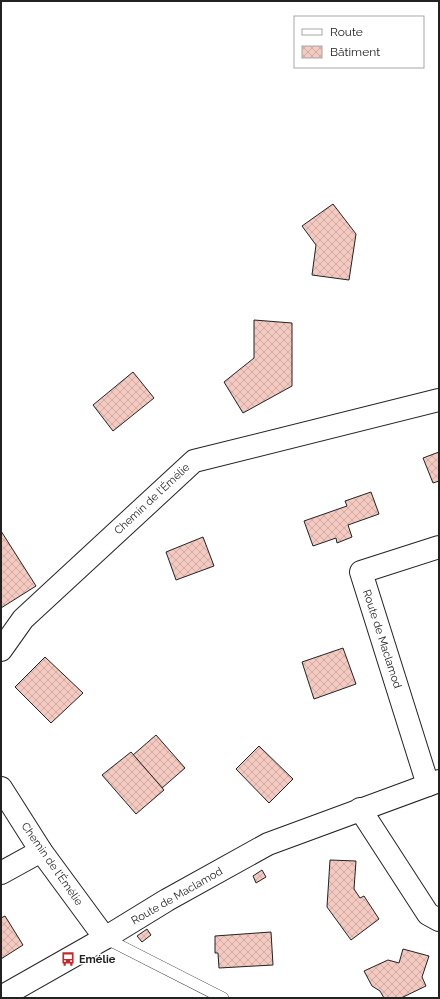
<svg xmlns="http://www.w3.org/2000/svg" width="440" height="999" font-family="Raleway,sans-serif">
  <defs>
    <pattern id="building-cross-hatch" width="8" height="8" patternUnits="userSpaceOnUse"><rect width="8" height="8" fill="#f3c9c0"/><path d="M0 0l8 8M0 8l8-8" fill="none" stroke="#d0aca5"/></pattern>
  </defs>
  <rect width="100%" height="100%" fill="#fff"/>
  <g fill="url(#building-cross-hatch)" stroke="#222">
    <path d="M333 204 356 234 349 280 312 275 316 245 302 226Z"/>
    <path d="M254 320 292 323V386L243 413 224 382 254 358Z"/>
    <path d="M133 372 154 398 113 431 93 405Z"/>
    <path d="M439 452V481L433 483 423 458Z"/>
    <path d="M371 492 379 514 348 525 352 537 337 543 336 538 313 546 304 521 347 506 345 501Z"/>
    <path d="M1 531 36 586 1 608Z"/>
    <path d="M203 537 214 566 176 580 166 552Z"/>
    <path d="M343 648 356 684 314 699 302 662Z"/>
    <path d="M45 657 83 693 51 723 15 687Z"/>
    <path d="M156 735 185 768 162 788 133 755Z"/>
    <path d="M259 746 293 779 269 803 236 769Z"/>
    <path d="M131 752 164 790 136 814 102 775Z"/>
    <path d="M330 860 356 861 354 889 360 898 364 896 379 919 351 940 327 907Z"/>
    <path d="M262 870 266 877 256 883 253 876Z"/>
    <path d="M5 916 23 945 1 959V918Z"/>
    <path d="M147 929 151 935 142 942 137 936Z"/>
    <path d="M271 932 273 965 219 968 218 953H215V936Z"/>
    <path d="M403 949 429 956 422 977 426 986 401 998H384L380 991 372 986 364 971 388 960 399 963Z"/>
  </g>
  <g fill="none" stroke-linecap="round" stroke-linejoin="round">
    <defs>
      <path id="service" d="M105 938 223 998"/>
      <g id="minor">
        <path d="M1 650 23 619 194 461 439 400"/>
        <path d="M428 785 361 572 439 547"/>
        <path d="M1 788 41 851 105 938"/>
        <path d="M360 809 428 914 439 920"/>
        <path d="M1 873 41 851"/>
        <path d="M1 997 105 938 167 900 268 844 439 781"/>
      </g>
    </defs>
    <use href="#service" stroke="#222" stroke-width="12"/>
    <use href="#minor" stroke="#222" stroke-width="24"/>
    <use href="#service" stroke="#fff" stroke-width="11"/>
    <use href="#minor" stroke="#fff" stroke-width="22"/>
  </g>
  <defs>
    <symbol id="bus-bare" viewBox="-9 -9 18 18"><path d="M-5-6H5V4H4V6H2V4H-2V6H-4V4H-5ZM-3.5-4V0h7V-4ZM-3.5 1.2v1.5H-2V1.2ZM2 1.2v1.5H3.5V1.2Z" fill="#c62828" stroke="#fff" stroke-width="2.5" paint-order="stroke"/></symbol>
  </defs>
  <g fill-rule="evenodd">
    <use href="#bus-bare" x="58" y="949" width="20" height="20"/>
  </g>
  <g text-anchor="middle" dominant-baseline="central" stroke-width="3" stroke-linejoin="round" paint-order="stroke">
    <g font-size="11" fill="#222" stroke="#fff">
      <text transform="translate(152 499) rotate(-43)">Chemin de l'Émélie</text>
      <text transform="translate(382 639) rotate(72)">Route de Maclamod</text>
      <text transform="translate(52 864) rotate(55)">Chemin de l'Émélie</text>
      <text transform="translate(177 896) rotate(-30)">Route de Maclamod</text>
    </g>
    <g font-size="11" font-weight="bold" fill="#222" stroke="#fff" text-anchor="start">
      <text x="79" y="959">Emélie</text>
    </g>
  </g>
  <rect width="440" height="999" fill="none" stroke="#222222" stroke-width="4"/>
  <rect x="294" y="16" width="130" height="52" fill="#ffffff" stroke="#a7a7a7"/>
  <rect x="302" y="29" width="20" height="6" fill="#ffffff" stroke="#a7a7a7"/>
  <text x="330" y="36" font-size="12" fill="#222222">Route</text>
  <rect x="302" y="46" width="20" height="12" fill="url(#building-cross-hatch)" stroke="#a7a7a7"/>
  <text x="330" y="56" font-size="12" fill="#222222">Bâtiment</text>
</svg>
